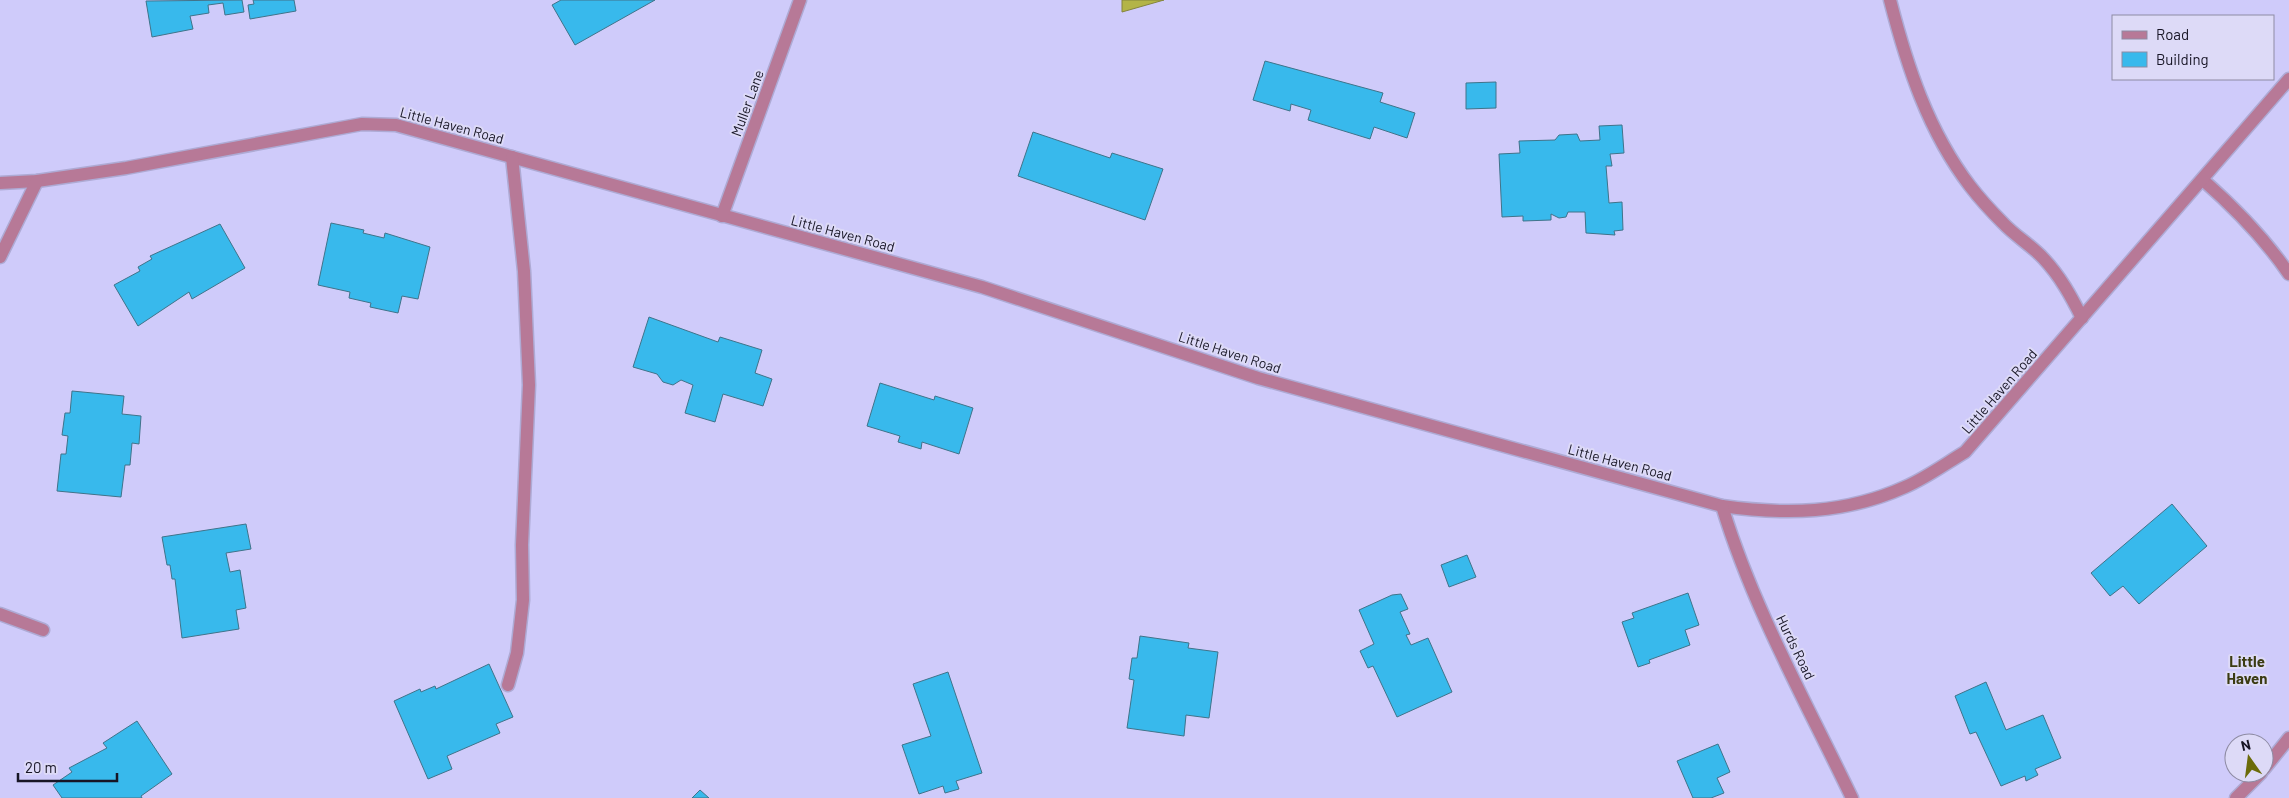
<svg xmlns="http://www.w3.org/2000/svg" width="2289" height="798" font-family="Barlow,sans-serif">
  <rect width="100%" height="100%" fill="#cfcbfa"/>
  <path fill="#b3b447" stroke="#84843d" d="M1122 0H1164L1122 12Z"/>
  <g fill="#38b9ec" stroke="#40738a">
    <path d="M242 0 244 12 225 15 223 3 208 5 209 13 190 16 193 29 152 37 146 1Z"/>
    <path d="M253 0H294L296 11 250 19 248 5 254 4Z"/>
    <path d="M561 0H655L575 45 552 5Z"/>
    <path d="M1265 61 1383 93 1380 102 1415 113 1407 138 1374 127 1370 139 1308 120 1311 110 1291 104 1290 111 1253 100Z"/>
    <path d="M1496 82V108L1466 109V83Z"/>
    <path d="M1622 125 1624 153 1610 154 1612 166H1606L1609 203 1622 202 1623 230 1614 231 1615 235 1586 233 1585 212H1568L1566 217 1559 218 1551 214V220L1523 221V216L1502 217 1499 154 1520 153 1519 141 1555 140 1559 135 1577 134 1580 141 1600 140 1599 126Z"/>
    <path d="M1033 132 1110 158 1112 153 1163 169 1145 220 1018 176Z"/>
    <path d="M331 223 364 230 363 233 384 238 385 233 430 247 418 299 402 296 398 313 370 307 371 303 349 298 350 292 318 285Z"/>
    <path d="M220 224 245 268 192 299 189 292 138 326 114 285 140 271 138 267 152 259 150 256Z"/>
    <path d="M649 317 718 342 720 337 762 350 755 373 772 379 763 406 723 394 715 422 685 413 693 385 681 380 673 385 663 382 657 374 633 367Z"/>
    <path d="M880 383 934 400 935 396 973 408 959 454 922 442 921 449 898 442 900 436 867 426Z"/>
    <path d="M72 391 124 396 122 414 141 416 139 444 132 443 130 465H125L121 497 57 491 61 454H66L68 436 62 435 65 413H70Z"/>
    <path d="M2172 504 2207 546 2139 604 2123 586 2110 596 2091 573Z"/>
    <path d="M246 524 251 549 226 553 230 572 240 570 246 608 236 610 239 629 182 638 175 579H172L170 565H167L162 537Z"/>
    <path d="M1467 555 1476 577 1449 587 1441 565Z"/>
    <path d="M1688 593 1699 625 1685 630 1690 645 1649 660 1650 663 1638 667 1622 622 1634 618 1632 613Z"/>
    <path d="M1401 594 1408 609 1400 612 1410 634 1406 635 1411 645 1428 638 1452 692 1397 717 1373 666 1368 668 1360 651 1374 644 1359 610 1392 595Z"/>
    <path d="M1140 636 1189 643 1188 648 1218 652 1209 718 1186 715 1184 736 1127 728 1134 680 1129 679 1132 658H1137Z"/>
    <path d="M489 664 513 717 496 724 500 733 447 756 452 769 428 779 394 701 420 689 421 692 435 686 436 689Z"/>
    <path d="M948 672 982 773 956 781 959 789 945 793 943 786 919 794 902 745 931 736 913 684Z"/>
    <path d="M1986 682 2006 730 2043 715 2061 758 2035 769 2038 775 2026 781 2025 776 2001 786 1976 732 1970 734 1955 696Z"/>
    <path d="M137 721 172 774 141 796 142 798H62L53 785 72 772 69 768 107 748 103 743Z"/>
    <path d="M1718 744 1730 772 1717 778 1724 793 1711 798H1693L1677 761Z"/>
    <path d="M700 790 709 798H692Z"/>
  </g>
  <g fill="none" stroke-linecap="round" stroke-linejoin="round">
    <defs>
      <g id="minor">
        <path d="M1890 0C1907 66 1928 131 1970 186 1980 199 1992 212 2003 223 2015 236 2031 245 2043 258 2060 276 2071 296 2082 318"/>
        <path d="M2203 180C2235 208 2265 239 2289 274"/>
        <path d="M0 183 37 181 126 168 362 124 396 125 982 287 1258 378 1722 506C1786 515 1845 514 1905 487 1926 478 1945 464 1965 452L2289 79"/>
        <path d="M722 216 800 0"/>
        <path d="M0 257 37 181"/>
        <path d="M1722 506C1753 608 1806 702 1852 798"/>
        <path d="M0 614 43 630"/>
        <path d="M508 685 517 653 523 600 522 545 529 385 524 271 512 157"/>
        <path d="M2264 769 2289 738"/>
        <path d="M2236 798 2261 773"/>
      </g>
    </defs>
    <use href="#minor" stroke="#aeaad4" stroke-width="15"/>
    <use href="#minor" stroke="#b77997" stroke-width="12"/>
  </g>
  <g text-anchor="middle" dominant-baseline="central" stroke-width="4" stroke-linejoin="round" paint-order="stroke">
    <g font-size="14" fill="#171525" stroke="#dddaf7">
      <text transform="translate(747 103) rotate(-70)">Muller Lane</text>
      <text transform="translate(452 125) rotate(15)">Little Haven Road</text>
      <text transform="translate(843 233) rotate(15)">Little Haven Road</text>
      <text transform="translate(1230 352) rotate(18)">Little Haven Road</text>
      <text transform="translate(1999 391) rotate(-49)">Little Haven Road</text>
      <text transform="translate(1620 462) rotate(15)">Little Haven Road</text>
      <text transform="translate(1796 647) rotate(64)">Hurds Road</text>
    </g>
    <g font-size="15" font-weight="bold" fill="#3b3b12" stroke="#dddaf7">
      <text x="2247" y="661">Little<tspan x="2247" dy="17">Haven</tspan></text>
    </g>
  </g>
  <rect x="2112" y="15" width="162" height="65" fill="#dddaf7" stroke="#8e8ba3"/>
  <rect x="2122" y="31" width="25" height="8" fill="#b77997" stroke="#8e8ba3"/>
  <text x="2156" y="40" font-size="15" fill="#171525">Road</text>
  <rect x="2122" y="52" width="25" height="15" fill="#38b9ec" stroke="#8e8ba3"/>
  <text x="2156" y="65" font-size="15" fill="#171525">Building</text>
  <g transform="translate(2249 758) rotate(346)"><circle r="24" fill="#dddaf7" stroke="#8e8ba3"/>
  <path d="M0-4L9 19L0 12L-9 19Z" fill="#6b6b09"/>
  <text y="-8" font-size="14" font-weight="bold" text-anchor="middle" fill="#171525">N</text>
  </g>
  <path d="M18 773v8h99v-8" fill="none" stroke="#171525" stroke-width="2.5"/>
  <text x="25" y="773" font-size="15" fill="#171525" stroke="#dddaf7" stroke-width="4" paint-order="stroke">20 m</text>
</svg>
